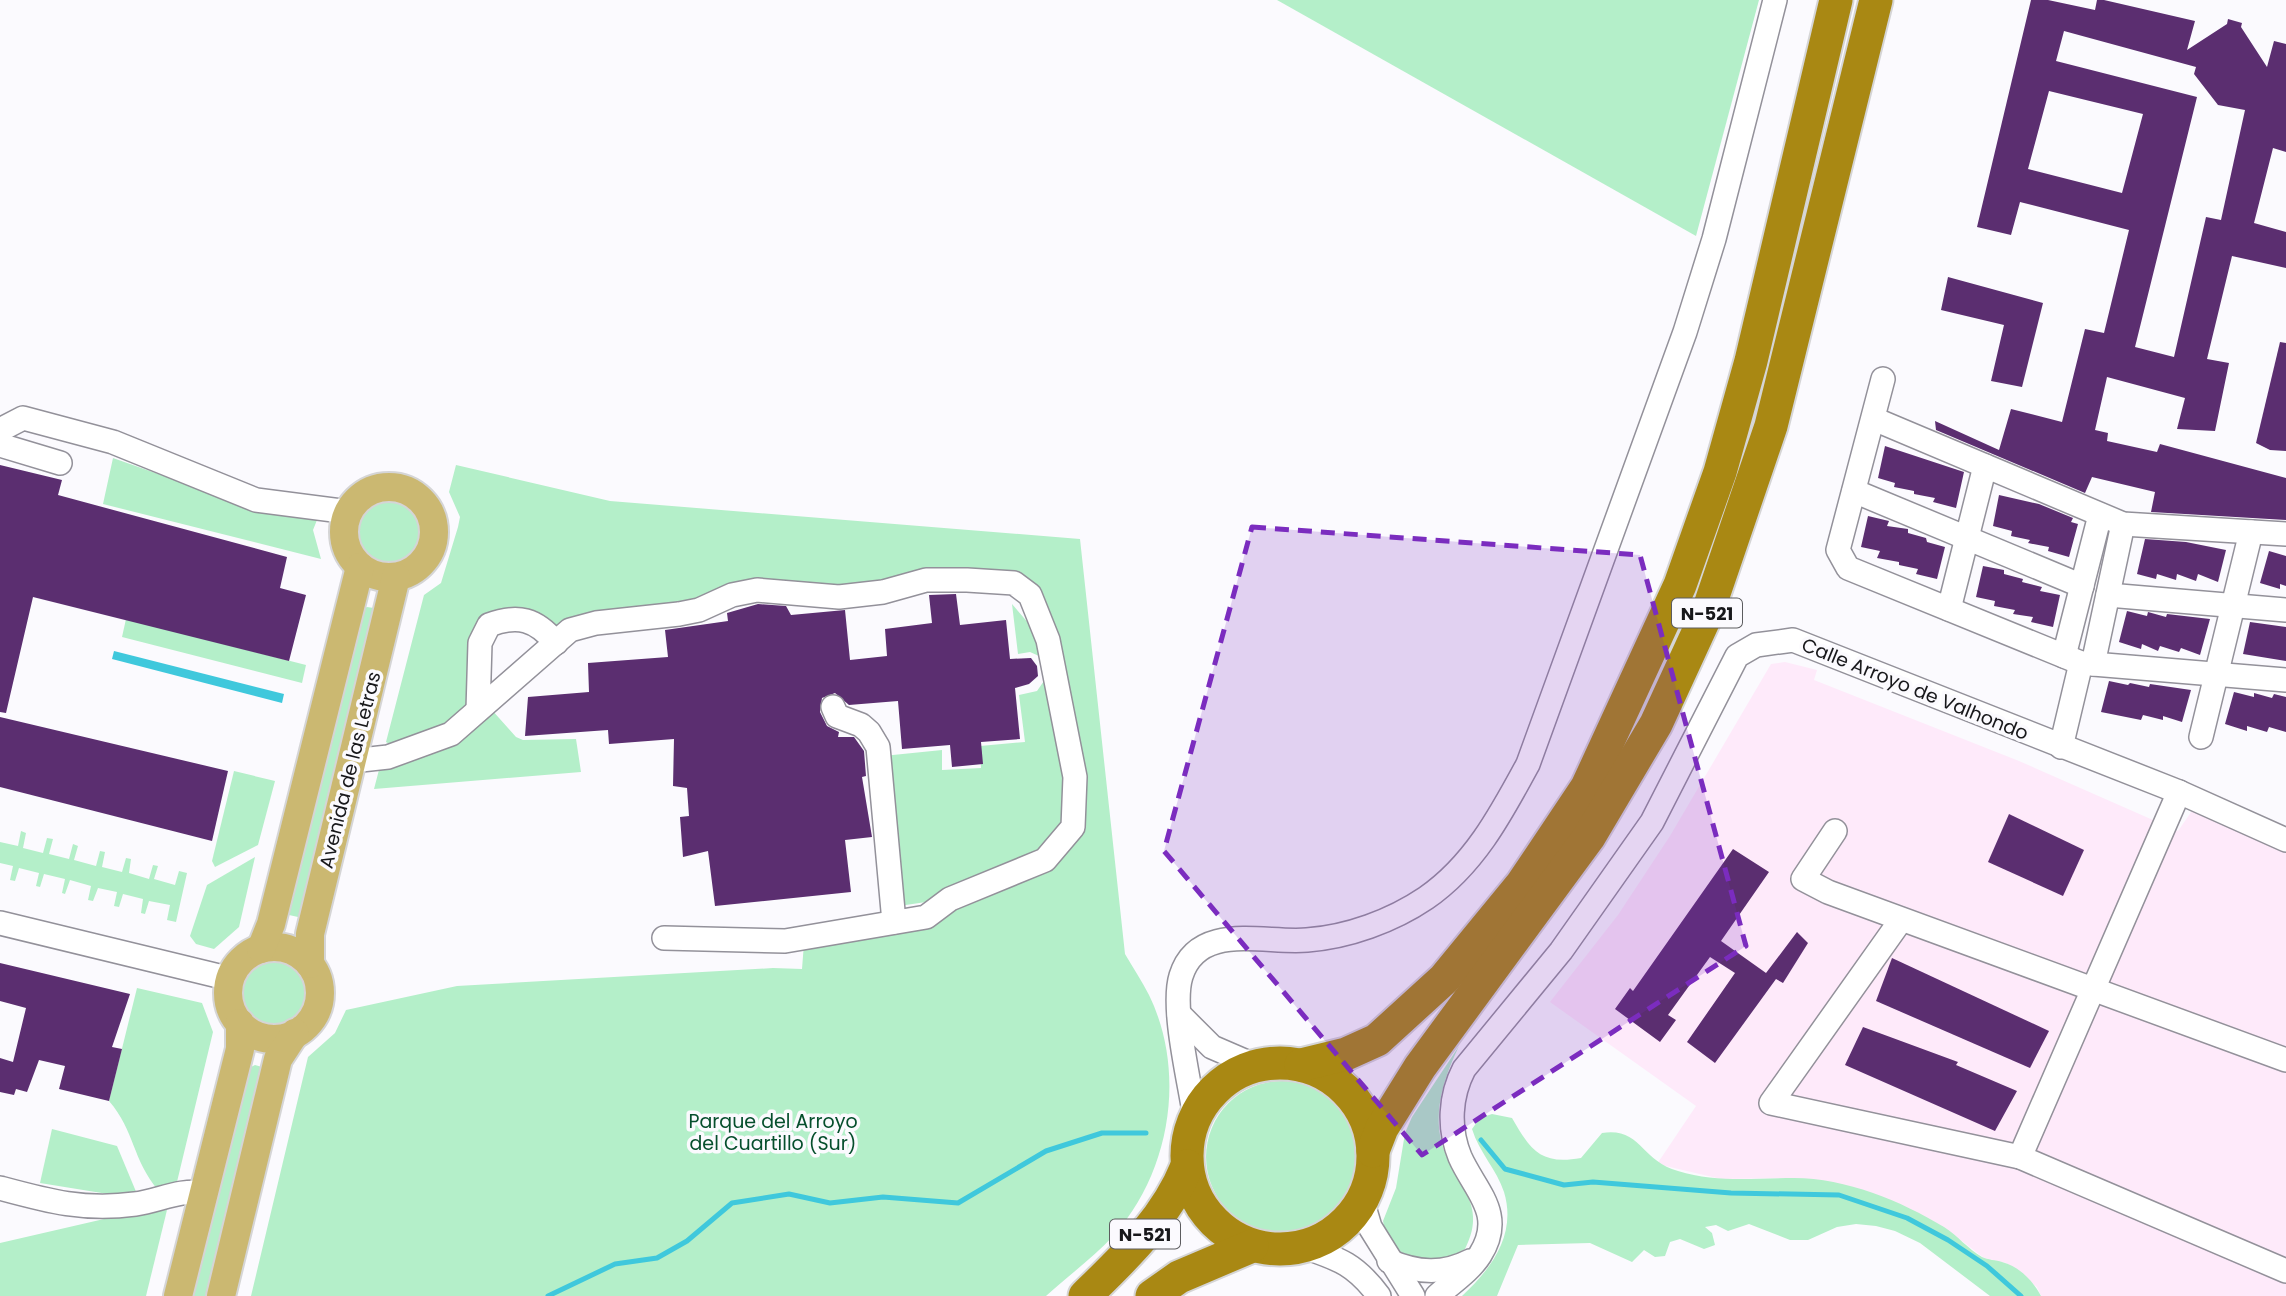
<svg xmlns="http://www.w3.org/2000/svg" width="2286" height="1296" font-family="Poppins,sans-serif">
  <rect width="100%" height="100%" fill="#fbfafe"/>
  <path fill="#feeafa" d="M1785 662 1817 670 1814 680 2019 761 2178 831 2194 808 2286 848V1296H2041L2037 1287 2006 1263 1984 1258 1962 1241 1795 1178 1721 1179 1657 1164 1696 1106 1550 1002 1618 915 1670 836 1771 664Z"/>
  <g fill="#b4efc9">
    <path d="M1277 0H1759L1696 236Z"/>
    <path d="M113 458 195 487 319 515 313 530 321 559 103 504Z"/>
    <path d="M456 465 610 501 1080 539 1125 954C1133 968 1142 981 1149 995 1187 1073 1170 1172 1114 1235 1094 1257 1068 1276 1046 1296H251L308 1057 335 1033 346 1010 457 986 773 968 802 969 804 943 923 923 1048 863 1080 824 1054 638 1001 579 798 589 557 626 491 618 467 709 461 719 396 748 386 742 424 595 441 583 458 527 460 517 449 492Z"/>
    <circle cx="390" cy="532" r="33"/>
    <path d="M1012 604 1042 639 1067 771V813L1060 834 1042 851 956 892 926 902 899 906 883 756 942 750V770L981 768 980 746 1025 742 1019 695 1037 691 1046 678 1039 656 1030 652 1018 654Z"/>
    <path d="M367 607 374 608 306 913 298 917 289 915 285 908 357 612Z"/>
    <path d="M126 619 306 665 302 683 122 637Z"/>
    <path d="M491 709 516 737 523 740 576 739 581 772 374 789 380 766Z"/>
    <path d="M234 771 275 781 258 845 215 867 212 861Z"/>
    <path d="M21 831 26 833 23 848 43 853 47 838 53 839 49 854 69 859 73 844 78 846 74 860 96 866 100 851 105 852 102 867 122 872 126 858 131 859 129 873 149 879 153 865 158 866 154 879 175 885 179 871 187 873 176 922 167 920 170 905 149 901 145 914 141 913 143 899 123 894 119 907 114 906 117 892 98 888 93 901 88 900 91 886 70 880 65 894 62 893 65 879 44 874 40 887 36 886 39 873 19 868 15 881 10 880 13 866 0 863V842L18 846Z"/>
    <path d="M255 857 239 927 214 949 196 944 190 936 207 885Z"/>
    <circle cx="274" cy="993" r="34"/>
    <path d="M137 988 202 1003 213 1032 176 1186 158 1190C132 1159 135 1131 109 1101Z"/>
    <path d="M1459 1046C1446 1074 1435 1103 1440 1135 1448 1182 1491 1199 1465 1249L1438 1263C1410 1257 1388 1254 1383 1221L1396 1188 1405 1133 1412 1117Z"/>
    <path d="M255 1065 262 1067 210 1296H189L245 1070Z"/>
    <circle cx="1282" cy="1157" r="76"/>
    <path d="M1492 1114 1512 1118C1531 1151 1541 1165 1581 1158L1602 1133C1641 1127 1641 1161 1678 1171 1717 1183 1754 1178 1794 1178 1846 1178 1901 1201 1944 1227 1958 1236 1968 1249 1982 1257 1988 1260 1996 1260 2002 1262 2020 1267 2033 1281 2041 1296H1990L1920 1243 1895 1231 1876 1226 1856 1224 1837 1227 1808 1240H1790L1749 1224 1728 1231 1716 1225 1705 1227 1712 1233 1715 1245 1704 1249 1680 1239 1670 1242 1665 1256 1655 1257 1644 1250 1632 1262 1590 1243 1518 1245 1497 1296H1462C1491 1269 1517 1235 1504 1192 1497 1170 1479 1152 1472 1129L1480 1118Z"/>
    <path d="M52 1129 117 1146 137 1194 114 1195 40 1183Z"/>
    <path d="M167 1210 146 1296H0V1243L117 1216Z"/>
  </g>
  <path fill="#3fc8dc" d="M114 651 284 694 282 703 112 659Z"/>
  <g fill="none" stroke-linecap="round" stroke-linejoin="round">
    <g stroke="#3fc8dc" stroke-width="5">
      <path d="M1481 1140 1505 1169 1564 1185 1593 1182 1731 1193 1839 1195 1907 1218 1948 1240 1987 1266 2021 1296"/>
      <path d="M548 1296 615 1264 657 1258 687 1241 732 1203 789 1194 830 1203 883 1197 958 1203 1046 1151 1102 1133H1146"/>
    </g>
  </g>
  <g fill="#5b2e70" fill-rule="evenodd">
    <path d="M2031 0H2048L2095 10 2097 0H2104L2195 21 2187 50 2227 24 2228 19 2242 23 2241 27 2267 67 2274 41 2286 44V152L2273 148 2254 223 2286 232V268L2232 256 2207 359 2229 363 2215 431 2177 429 2185 398 2107 377 2095 430 2108 433 2107 441 2157 452 2160 444 2286 478V520L2151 512 2155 492 2092 477 2085 493 1936 430 1935 421 1999 450 2011 409 2062 422 2085 329 2104 333 2129 230 2020 202 2011 235 1977 227ZM2064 31 2196 67 2194 74 2218 105 2245 110 2221 220 2206 217 2174 357 2135 347 2197 97 2056 61ZM2049 91 2143 114 2122 193 2028 169Z"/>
    <path d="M1948 277 2043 303 2022 387 1991 381 2004 325 1941 310Z"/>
    <path d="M2280 342 2286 343V451L2270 450 2256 443Z"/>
    <path d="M1885 446 1964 472 1956 508 1933 502 1935 498 1914 494V491L1894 487 1895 483 1878 478Z"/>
    <path d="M0 465 62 480 58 495 287 557 280 588 306 595 289 661 33 597 6 713 0 712Z"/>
    <path d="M1999 495 2039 504 2073 518 2071 522 2078 524 2069 557 2048 551 2049 547 2028 543 2030 540 2011 536 2012 531 1993 526Z"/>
    <path d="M1868 516 1889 521 1887 526 1908 529V533L1926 538 1927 542 1945 547 1937 579 1916 574 1918 569 1899 565V562L1877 558 1880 551 1861 547Z"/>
    <path d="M2145 539 2186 542 2226 550 2218 582 2198 574 2196 581 2177 574 2176 580 2157 574 2156 579 2137 574Z"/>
    <path d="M2269 551 2286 556V586L2280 584V589L2260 583Z"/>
    <path d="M1983 566 2004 570V574L2023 579 2022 582 2042 587 2040 591 2060 595 2053 627 2031 622 2033 617 2013 614 2015 610 1994 606 1995 601 1976 597Z"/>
    <path d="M956 594 960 625 1006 620 1010 659 1031 658 1037 666 1038 676 1029 684 1015 688 1020 739 981 742 983 764 952 767 950 745 902 749 898 701 849 705 835 693 822 698 820 712 827 726 839 732 838 737H854L864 751 866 776 862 777 872 837 845 840 851 892 715 906 708 851 683 857 680 817 689 816 687 788 673 786 674 739 609 744 608 730 525 736 528 697 589 692 588 663 668 657 665 630 728 621 727 613 758 604 786 606 791 615 845 610 850 660 887 656 885 629 932 623 929 595Z"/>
    <path d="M2127 611 2147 616 2148 612 2166 617 2167 614 2210 619 2200 655 2181 648 2179 652 2160 646 2158 651 2142 644 2141 649 2119 642Z"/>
    <path d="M2250 622 2286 627V661L2243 654Z"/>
    <path d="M2109 681 2128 685 2130 683 2149 687 2150 684 2191 690 2182 722 2163 716V720L2143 715 2141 720 2101 712Z"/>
    <path d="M2234 692 2254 697V693L2272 698 2274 694 2286 697V732L2269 727 2267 732 2247 726V731L2225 724Z"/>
    <path d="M0 717 228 771 212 841 0 787Z"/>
    <path d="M2009 814 2084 850 2063 896 1988 862Z"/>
    <path d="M1733 849 1769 872 1721 941 1766 973 1797 932 1808 943 1783 983 1776 979 1715 1063 1687 1042 1735 973 1710 957 1668 1015 1676 1020 1660 1042 1615 1009 1630 988 1633 991Z"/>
    <path d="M1892 958 2049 1031 2030 1068 1876 1001Z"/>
    <path d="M0 963 130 994 112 1047 122 1049 109 1101 59 1089 65 1066 39 1060 27 1092 16 1089 14 1095 0 1092V1058L13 1062 26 1008 0 1001Z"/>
    <path d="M1863 1027 1958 1062 1956 1065 2017 1091 1995 1131 1845 1065Z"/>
  </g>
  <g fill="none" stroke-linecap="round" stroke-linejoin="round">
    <defs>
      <g id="minor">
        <path d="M1883 379 1838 550 1848 568 2081 663 2286 680"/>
        <path d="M1874 419 2123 524 2286 534"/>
        <path d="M0 430 23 418 113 442 256 500 349 512"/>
        <path d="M0 445 60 463"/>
        <path d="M1854 491 2082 586"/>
        <path d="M2108 595 2286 610"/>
        <path d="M1949 609 1985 466"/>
        <path d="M2064 656 2100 515"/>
        <path d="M2093 664 2123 524"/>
        <path d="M833 707 837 716 861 725 869 732 878 747 894 922"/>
        <path d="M478 710 480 643 489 625C518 614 536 619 556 643"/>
        <path d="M2201 737 2251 532"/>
        <path d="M2061 747 2081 663"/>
        <path d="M352 761 388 757 451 734 570 630 596 623 679 614 699 610 732 595 757 590 839 597 883 592 926 580H967L1014 583 1030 595 1048 640 1075 777 1073 827 1045 860 950 899 926 917 785 941 664 938"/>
        <path d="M1835 831 1803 879 1828 892 2286 1060"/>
        <path d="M1901 920 1771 1103 2020 1157 2286 1271"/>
        <path d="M0 923 231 979"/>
        <path d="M1179 1014 1212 1047 1256 1066"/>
        <path d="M1195 1118C1190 1083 1171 1008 1181 976 1198 921 1265 944 1307 940 1348 937 1392 921 1426 898 1474 865 1501 814 1528 764L1685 332 1714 239 1775 0"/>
        <path d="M2020 1157 2179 792"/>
        <path d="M0 1188C48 1201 84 1211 135 1204 159 1201 179 1189 204 1193"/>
        <path d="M1362 1200 1370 1227 1413 1296"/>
        <path d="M1304 1247C1340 1259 1356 1265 1379 1296"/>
        <path d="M1389 1261C1417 1273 1443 1275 1470 1261"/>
        <path d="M1437 1296C1450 1284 1470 1271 1480 1255 1506 1214 1475 1191 1460 1157 1448 1128 1450 1096 1464 1069L1561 951 1652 822 1737 656 1756 645 1793 640 2179 792 2286 840"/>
      </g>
      <g id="major">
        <circle cx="389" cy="532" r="45"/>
        <circle cx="274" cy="993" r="46"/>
        <path d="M261 949 271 924 360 567"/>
        <path d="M310 964V934L396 577"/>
        <path d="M178 1296 240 1049V1023"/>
        <path d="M221 1296 278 1059 295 1033"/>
      </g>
      <g id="highway">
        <circle cx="1280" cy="1156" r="93"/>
        <path d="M1301 1065 1346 1054 1377 1040 1444 979 1522 884 1587 787 1680 585 1720 472 1751 361 1836 0"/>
        <path d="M1373 1151 1382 1128 1420 1067 1589 837 1656 724 1708 611 1771 426 1876 0"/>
        <path d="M1085 1296C1125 1257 1166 1219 1187 1166"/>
        <path d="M1152 1296 1179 1277 1252 1246"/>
      </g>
    </defs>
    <use href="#minor" stroke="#93919a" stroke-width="26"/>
    <use href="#major" stroke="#d5d5d6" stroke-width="32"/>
    <use href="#highway" stroke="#d5d5d6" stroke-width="37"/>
    <use href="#minor" stroke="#fff" stroke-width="23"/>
    <use href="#major" stroke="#cbb871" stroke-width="28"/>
    <use href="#highway" stroke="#a98813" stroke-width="33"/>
  </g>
  <path fill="#7b2cbf" fill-opacity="0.2" stroke="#7b2cbf" stroke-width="5" stroke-dasharray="14 9" stroke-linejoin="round" d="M1252 527 1640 555 1746 946 1422 1155 1164 851Z"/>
  <g text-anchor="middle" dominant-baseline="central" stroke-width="7" stroke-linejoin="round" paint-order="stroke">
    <g fill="#fbfafe" stroke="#5c5c5f" stroke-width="2">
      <rect x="1672" y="598.5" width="70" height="29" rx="5"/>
      <rect x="1110" y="1219.5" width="70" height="29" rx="5"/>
    </g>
    <g font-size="18" font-weight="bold" fill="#18181b">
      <text x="1707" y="613">N-521</text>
      <text x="1145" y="1234">N-521</text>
    </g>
    <g font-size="19" fill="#18181b" stroke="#fbfafe">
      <text transform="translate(1915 689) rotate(22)">Calle Arroyo de Valhondo</text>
      <text transform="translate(350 770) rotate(-76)">Avenida de las Letras</text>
    </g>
    <g font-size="19" fill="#064f2d" stroke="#fbfafe">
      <text x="773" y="1121">Parque del Arroyo<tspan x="773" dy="22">del Cuartillo (Sur)</tspan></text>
    </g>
  </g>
</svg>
